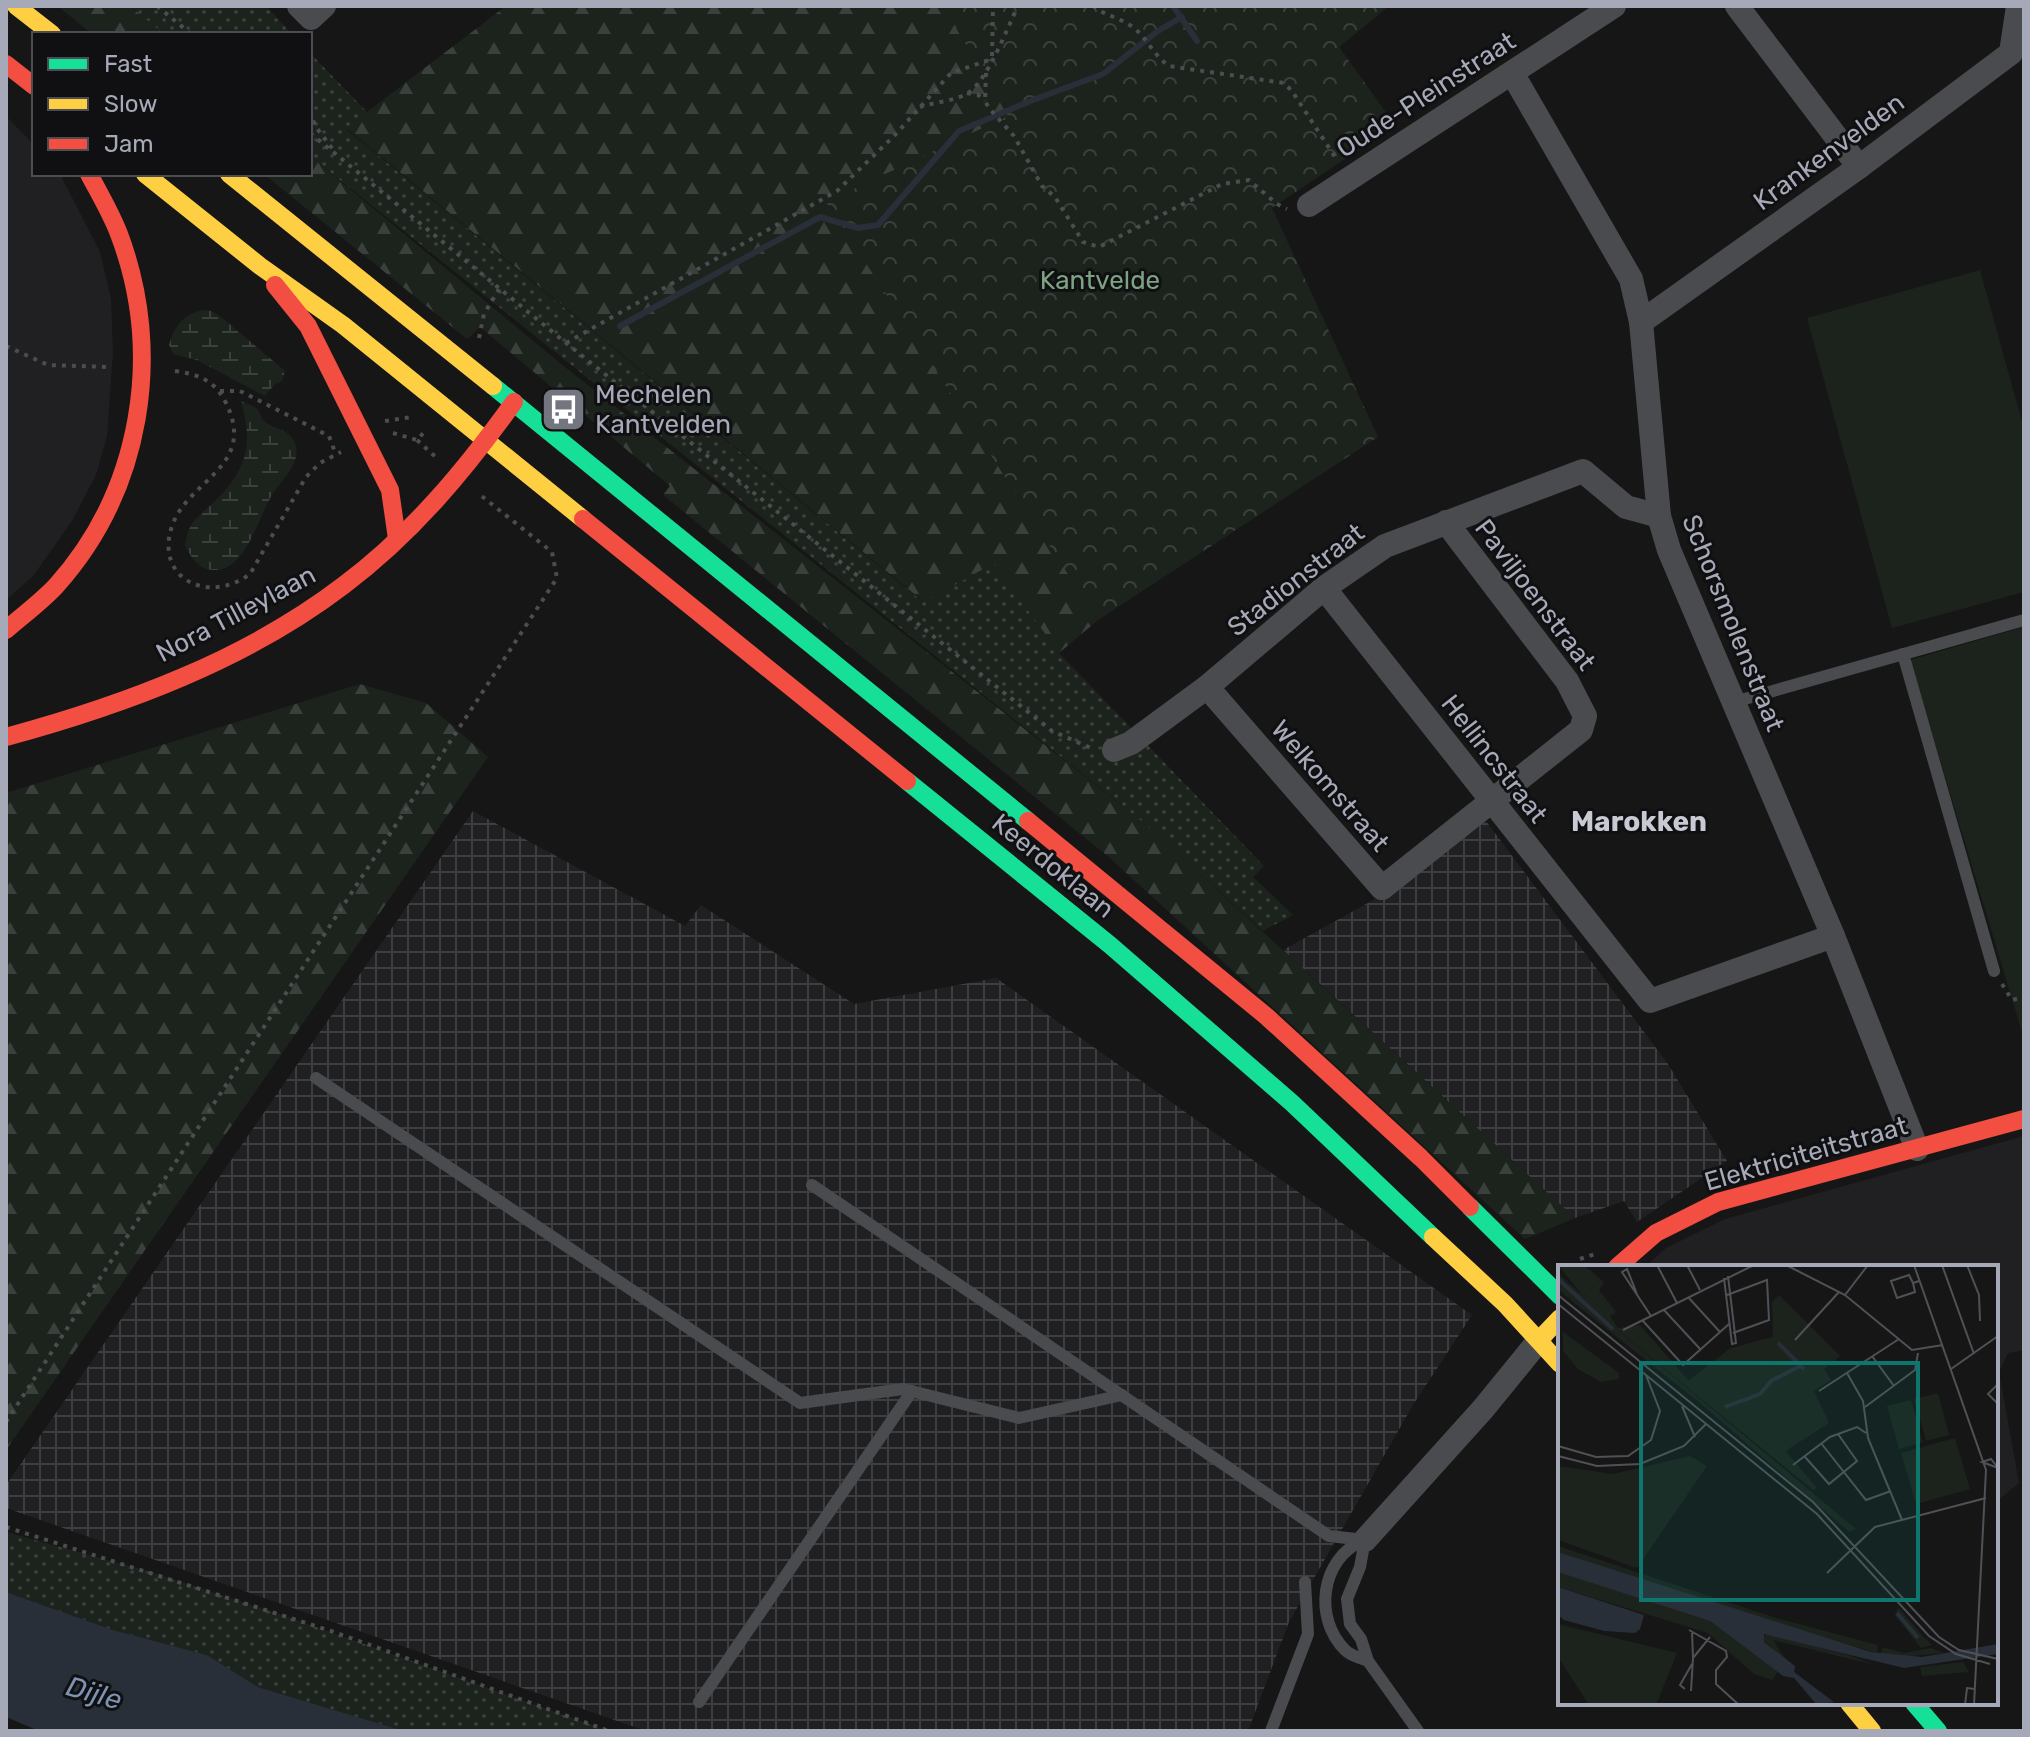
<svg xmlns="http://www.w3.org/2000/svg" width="2030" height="1737" font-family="Rubik,sans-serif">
  <defs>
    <pattern id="industrial-grid" width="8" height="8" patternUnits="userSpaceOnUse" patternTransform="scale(2)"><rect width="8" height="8" fill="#202022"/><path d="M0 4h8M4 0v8" fill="none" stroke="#3d3e40"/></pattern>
    <pattern id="grass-dots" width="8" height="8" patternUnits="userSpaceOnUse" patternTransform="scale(2)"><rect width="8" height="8" fill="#1c231d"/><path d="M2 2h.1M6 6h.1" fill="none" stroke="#3a403c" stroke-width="1.8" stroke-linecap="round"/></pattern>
    <pattern id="forest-firs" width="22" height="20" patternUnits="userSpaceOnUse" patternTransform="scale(2)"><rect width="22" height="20" fill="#1c231d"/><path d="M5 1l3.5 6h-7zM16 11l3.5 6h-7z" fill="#3a403c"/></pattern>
    <pattern id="wetland-marsh" width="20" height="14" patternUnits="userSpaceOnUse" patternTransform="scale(2)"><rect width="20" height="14" fill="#1c231d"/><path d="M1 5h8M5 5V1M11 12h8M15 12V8" fill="none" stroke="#3a403c"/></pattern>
    <pattern id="park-crowns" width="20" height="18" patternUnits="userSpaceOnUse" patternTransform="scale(2)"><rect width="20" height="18" fill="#1c231d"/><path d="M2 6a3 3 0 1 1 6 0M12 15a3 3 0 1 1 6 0" fill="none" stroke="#3a403c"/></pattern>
  </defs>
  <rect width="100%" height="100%" fill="#161616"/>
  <g fill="#202022">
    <path d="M6 116 34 145V174H60L100 252 111 299 113 352 107 436 96 475 72 521 33 576 6 600Z"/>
    <path d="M2024 1136V1350L2008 1353 1999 1372 2019 1483 1996 1502V1267H1645L1666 1248 1725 1219Z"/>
  </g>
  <g fill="url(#industrial-grid)">
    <path d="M473 811 685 926 701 905 854 1004 996 978 1472 1315 1413 1405 1289 1622 1248 1731H646L6 1508V1485Z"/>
    <path d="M1483 817 1668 1064 1727 1161 1637 1222 1624 1201 1575 1218 1283 950 1375 899Z"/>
  </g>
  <g fill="url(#grass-dots)">
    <path d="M130 6H266L292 34H164Z"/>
    <path d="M310 53 367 112 346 129 923 602 994 563 1059 653 1264 866 1253 877 1293 915 1263 931 1144 823 310 156Z"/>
    <path d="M6 1532 144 1570 285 1616 609 1731H404L258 1687 207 1655 113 1630 6 1592Z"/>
  </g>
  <g fill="url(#forest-firs)">
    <path d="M58 6H130L164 34H92Z"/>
    <path d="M506 6H943L1009 116 827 202 1098 620 1059 653 994 563 924 602 346 128Z"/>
    <path d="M310 156 566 368 1144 823 1575 1218 1525 1239 1110 858 663 495 670 486 480 327 467 339 264 174H310Z"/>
    <path d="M360 684 426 703 488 757 6 1450V793Z"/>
  </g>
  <g fill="url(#wetland-marsh)">
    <path d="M202 310 211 311 220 316 285 371 282 381 275 384 265 396 197 360 173 354 169 345C175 326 182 315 202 310Z"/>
    <path d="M241 401C246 404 254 406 258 410 260 413 261 418 264 421 272 429 288 428 294 441 304 461 282 479 272 495 258 518 246 568 217 570 200 571 193 560 185 546 189 519 197 519 216 500 248 469 253 443 241 401Z"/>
  </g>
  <path fill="url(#park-crowns)" d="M943 6H1389L1339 47 1395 125 1272 208 1378 437 1098 620 826 202 1008 116Z"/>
  <g fill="#1c231d">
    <path d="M1980 270 2024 429V592L1892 628 1807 318Z"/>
    <path d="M2024 627V1029H2021L1910 660Z"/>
  </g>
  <path fill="#282f38" d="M6 1592 113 1630 207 1655 258 1687 404 1731H39L6 1717Z"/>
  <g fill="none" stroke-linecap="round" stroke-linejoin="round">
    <g stroke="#282f38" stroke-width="6">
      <path d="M1173 6 1197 41"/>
      <path d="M620 326 820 217 858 228 878 225 959 131 1033 100 1103 74 1158 31 1182 17"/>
    </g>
    <g stroke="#4c4c51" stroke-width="4" stroke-dasharray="4 6" stroke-linecap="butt">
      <path d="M157 6 191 34"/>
      <path d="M1093 6C1106 16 1121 18 1134 28 1147 38 1153 55 1169 66L1284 83 1292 91 1337 160"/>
      <path d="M992 56 993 6"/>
      <path d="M986 73 985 101 989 108 1014 136 1042 186 1055 197 1083 242 1099 247 1222 184 1249 180 1277 204 1287 209"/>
      <path d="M967 93 978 95 985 101"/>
      <path d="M920 107C935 102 955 101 968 93 988 80 1007 28 1018 6"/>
      <path d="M310 111 315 126 335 152"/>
      <path d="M310 133 566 343 1052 731 1093 749"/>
      <path d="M479 338 484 314 499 289"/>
      <path d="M566 343 837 191 895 135 951 73 992 59"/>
      <path d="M6 346 48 365 109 367"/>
      <path d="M175 371C197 374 214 380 225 401 259 467 188 479 172 526 154 579 209 605 250 574L306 477 320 463 341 452"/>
      <path d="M220 391H240L329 436 336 455"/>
      <path d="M385 421 412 417"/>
      <path d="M393 433 417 440 426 430"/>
      <path d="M417 440 439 460"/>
      <path d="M2002 984 2012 1000 2024 997"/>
      <path d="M1586 1267 1580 1259 1595 1254"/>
      <path d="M6 1422 557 578 552 552 479 494"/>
      <path d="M6 1527 331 1631 609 1731"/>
    </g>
    <g stroke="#4a4b4f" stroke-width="12">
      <path d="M1903 654 1994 971"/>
      <path d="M1734 702 2024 620"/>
      <path d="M316 1078 800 1403 903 1389 1019 1418 1122 1395"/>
      <path d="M812 1185 1329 1536 1365 1540"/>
      <path d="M1365 1540 1360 1567 1347 1599 1350 1624 1361 1639 1368 1661 1418 1731"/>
      <path d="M1362 1541C1321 1559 1313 1618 1345 1650 1351 1656 1360 1658 1368 1661"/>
      <path d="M699 1702 912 1391"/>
      <path d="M1271 1731 1308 1634 1305 1582"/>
    </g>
    <g stroke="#4a4b4f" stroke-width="24">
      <path d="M299 6 311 18 324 6"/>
      <path d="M1737 6 1859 167"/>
      <path d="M1512 73 1631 279 1641 322 1659 516 1669 550 1833 936 1917 1149"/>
      <path d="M1309 205 1614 6"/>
      <path d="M1641 322 1859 167 2011 53 2018 6"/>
      <path d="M1324 588 1650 1001 1833 936"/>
      <path d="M1207 687 1382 888 1581 730 1585 716 1567 681 1446 522"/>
      <path d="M1114 750 1131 743 1207 687 1324 588 1385 546 1583 471 1626 507 1659 516"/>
      <path d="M1365 1540 1483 1409 1540 1339"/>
    </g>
    <g stroke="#16e098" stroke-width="18">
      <path d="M493 386 1028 821"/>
      <path d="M907 781 1110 945 1292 1103 1433 1237"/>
      <path d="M1470 1207 1560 1296"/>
      <path d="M1914 1703 1938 1731"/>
    </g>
    <g stroke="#ffcf43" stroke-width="18">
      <path d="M16 6 52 34"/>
      <path d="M145 174 260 266 343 325 583 519"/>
      <path d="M229 174 493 386"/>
      <path d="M1433 1237 1505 1304 1560 1364"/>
      <path d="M1540 1339 1560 1318"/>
      <path d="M1849 1703 1872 1731"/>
    </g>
    <g stroke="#f24e42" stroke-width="18">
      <path d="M6 64 34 86"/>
      <path d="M275 285 308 326 390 490 397 539"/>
      <path d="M583 519 907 781"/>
      <path d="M6 630C22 616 41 602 56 586 142 490 164 353 119 234 111 213 99 193 89 174"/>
      <path d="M6 737C124 705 246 660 344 585 412 534 465 470 514 402"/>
      <path d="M1028 821 1266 1016 1421 1158 1470 1207"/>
      <path d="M1617 1267 1656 1233 1718 1202 2024 1119"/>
    </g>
  </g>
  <defs>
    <symbol id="bus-square" viewBox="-11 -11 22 22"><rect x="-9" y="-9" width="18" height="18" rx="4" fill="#74767f" stroke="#101012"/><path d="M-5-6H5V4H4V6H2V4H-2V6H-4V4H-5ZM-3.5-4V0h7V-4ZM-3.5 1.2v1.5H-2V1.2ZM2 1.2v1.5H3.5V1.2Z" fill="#fff"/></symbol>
  </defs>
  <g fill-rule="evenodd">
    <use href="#bus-square" x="538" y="384" width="51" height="51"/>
  </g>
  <g text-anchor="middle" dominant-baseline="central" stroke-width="6" stroke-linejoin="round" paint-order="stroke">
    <g font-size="26" fill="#a6a9b7" stroke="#101012">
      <text transform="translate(1426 95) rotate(-33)">Oude-Pleinstraat</text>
      <text transform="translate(1829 152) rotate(-36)">Krankenvelden</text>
      <text transform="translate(1296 580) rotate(-38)">Stadionstraat</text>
      <text transform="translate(1535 595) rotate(53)">Paviljoenstraat</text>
      <text transform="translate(236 614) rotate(-28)">Nora Tilleylaan</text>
      <text transform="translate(1733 623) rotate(68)">Schorsmolenstraat</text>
      <text transform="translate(1494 759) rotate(52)">Hellincstraat</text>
      <text transform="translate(1330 786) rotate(49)">Welkomstraat</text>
      <text transform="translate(1053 866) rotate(39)">Keerdoklaan</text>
      <text transform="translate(1806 1154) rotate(-16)">Elektriciteitstraat</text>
    </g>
    <g font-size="26" fill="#7da383" stroke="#101012">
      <text x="1100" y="280">Kantvelde</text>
    </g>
    <g font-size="26" fill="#a6a9b7" stroke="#101012" text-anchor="start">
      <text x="595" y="394">Mechelen<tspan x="595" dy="30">Kantvelden</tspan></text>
    </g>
    <g font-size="28" font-weight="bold" fill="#c7c9d3" stroke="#101012">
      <text x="1639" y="821">Marokken</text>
    </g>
    <g font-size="28" font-style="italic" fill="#7c93b3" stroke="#101012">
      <text transform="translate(94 1693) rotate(16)">Dijle</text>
    </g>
  </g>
  <g transform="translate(1558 1265)">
    <rect width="440" height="440" fill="#161616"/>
    <path d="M26 0 46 17 41 25 58 47 52 51 60 63 82 60 130 115 218 175 259 223 255 225 125 119 21 33 0 8 25 31 41 16ZM0 281 218 353 320 380 319 388 118 328 0 287ZM0 306 152 356 220 407 214 415 196 409 150 368 0 322ZM340 342 362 368 374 380 363 383 337 350ZM208 368 290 390 317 400 215 375 228 395 205 375ZM324 382 347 388 373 383 386 388 342 392 323 389ZM405 397 411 407 364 411 362 402Z" fill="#1c231d"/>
    <path d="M0 8 21 33 298 264 291 267 148 143 15 37 0 24ZM198 76 220 114 196 126 232 183 227 187 218 175 209 180 130 116 171 84ZM132 191 149 201 79 303 0 275V201L55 209ZM0 359 119 388 98 440H31L0 392Z" fill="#1c231d"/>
    <path d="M5 67 61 108V114L43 117 20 104 5 86Z" fill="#1c231d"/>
    <path d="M221 30 282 91 266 104 273 115 256 126 271 158 232 183 195 126 220 114 198 76 215 72 214 37Z" fill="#1c231d"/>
    <path d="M0 0H26L41 16 25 31ZM380 128 391 170 368 176 356 134ZM353 135 365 177 341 184 329 141ZM397 173 412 224 358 239 343 188Z" fill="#1c231d"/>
    <path d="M0 287 313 387 364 392 440 379V389L346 403 206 369V377L237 401 236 407 276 437 259 440 236 413 225 411 152 356 0 307ZM0 322 86 350 82 364 77 368 46 366 6 355 0 350Z" fill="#282f38"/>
    <path fill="none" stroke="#282f38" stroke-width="4" d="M0 14 55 64M220 78 246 104M167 142 202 129 213 116 244 100M339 348 360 373"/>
    <path fill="none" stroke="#505156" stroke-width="2" d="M99 0 119 38M129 0 142 25M228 0 287 30 354 85 385 80M291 0H317M356 0 428 205 416 440M384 0 416 89M409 0 421 30 422 56M166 13 174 79 178 78 170 11M355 18 357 27 339 33 333 16 351 10 355 18 361 16M79 29 69 4 64 7 93 51M0 30 255 237 381 372 401 385 440 394M169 30 209 15 211 55 175 68M287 30 310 0M130 32 162 67M0 39 88 110 102 146 93 175 70 191 38 192 0 181M106 45 143 85M85 56 125 100 171 59M65 65 196 0M237 75 281 27M314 91 336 121M393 104 440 71M289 108 305 136 310 173 344 255M88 110 259 249 371 371 398 389 432 399M440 119 430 129 440 139M261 126 341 74M124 141 137 172M307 142 357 105 360 88M263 178 308 235 333 226M0 191 39 201 82 199 126 181 148 159M247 192 271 219 299 196 280 169M235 200 272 172 299 162 308 168M440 203 433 194 424 197 440 203M269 308 317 262 428 233M131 365 168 386 169 392 158 405V419L181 440M134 366 135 393 152 372M127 424 122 420 134 399M133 426 135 393M407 440 409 423 417 424"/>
    <path fill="#0f766e" fill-opacity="0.15" stroke="#0f766e" stroke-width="4" d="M83 98H360V335H83Z"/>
    <rect width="440" height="440" fill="none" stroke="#a6a9b7" stroke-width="4"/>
  </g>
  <rect width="2030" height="1737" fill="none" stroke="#a6a9b7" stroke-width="16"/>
  <rect x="32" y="32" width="280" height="144" fill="#101012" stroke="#4c4d54" stroke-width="2"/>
  <rect x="48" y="58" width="40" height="12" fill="#16e098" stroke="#4c4d54" stroke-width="2"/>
  <text x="104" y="72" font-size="24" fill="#a6a9b7">Fast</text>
  <rect x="48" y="98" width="40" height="12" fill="#ffcf43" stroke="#4c4d54" stroke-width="2"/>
  <text x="104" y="112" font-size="24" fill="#a6a9b7">Slow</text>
  <rect x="48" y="138" width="40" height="12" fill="#f24e42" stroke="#4c4d54" stroke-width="2"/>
  <text x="104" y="152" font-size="24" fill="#a6a9b7">Jam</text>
</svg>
